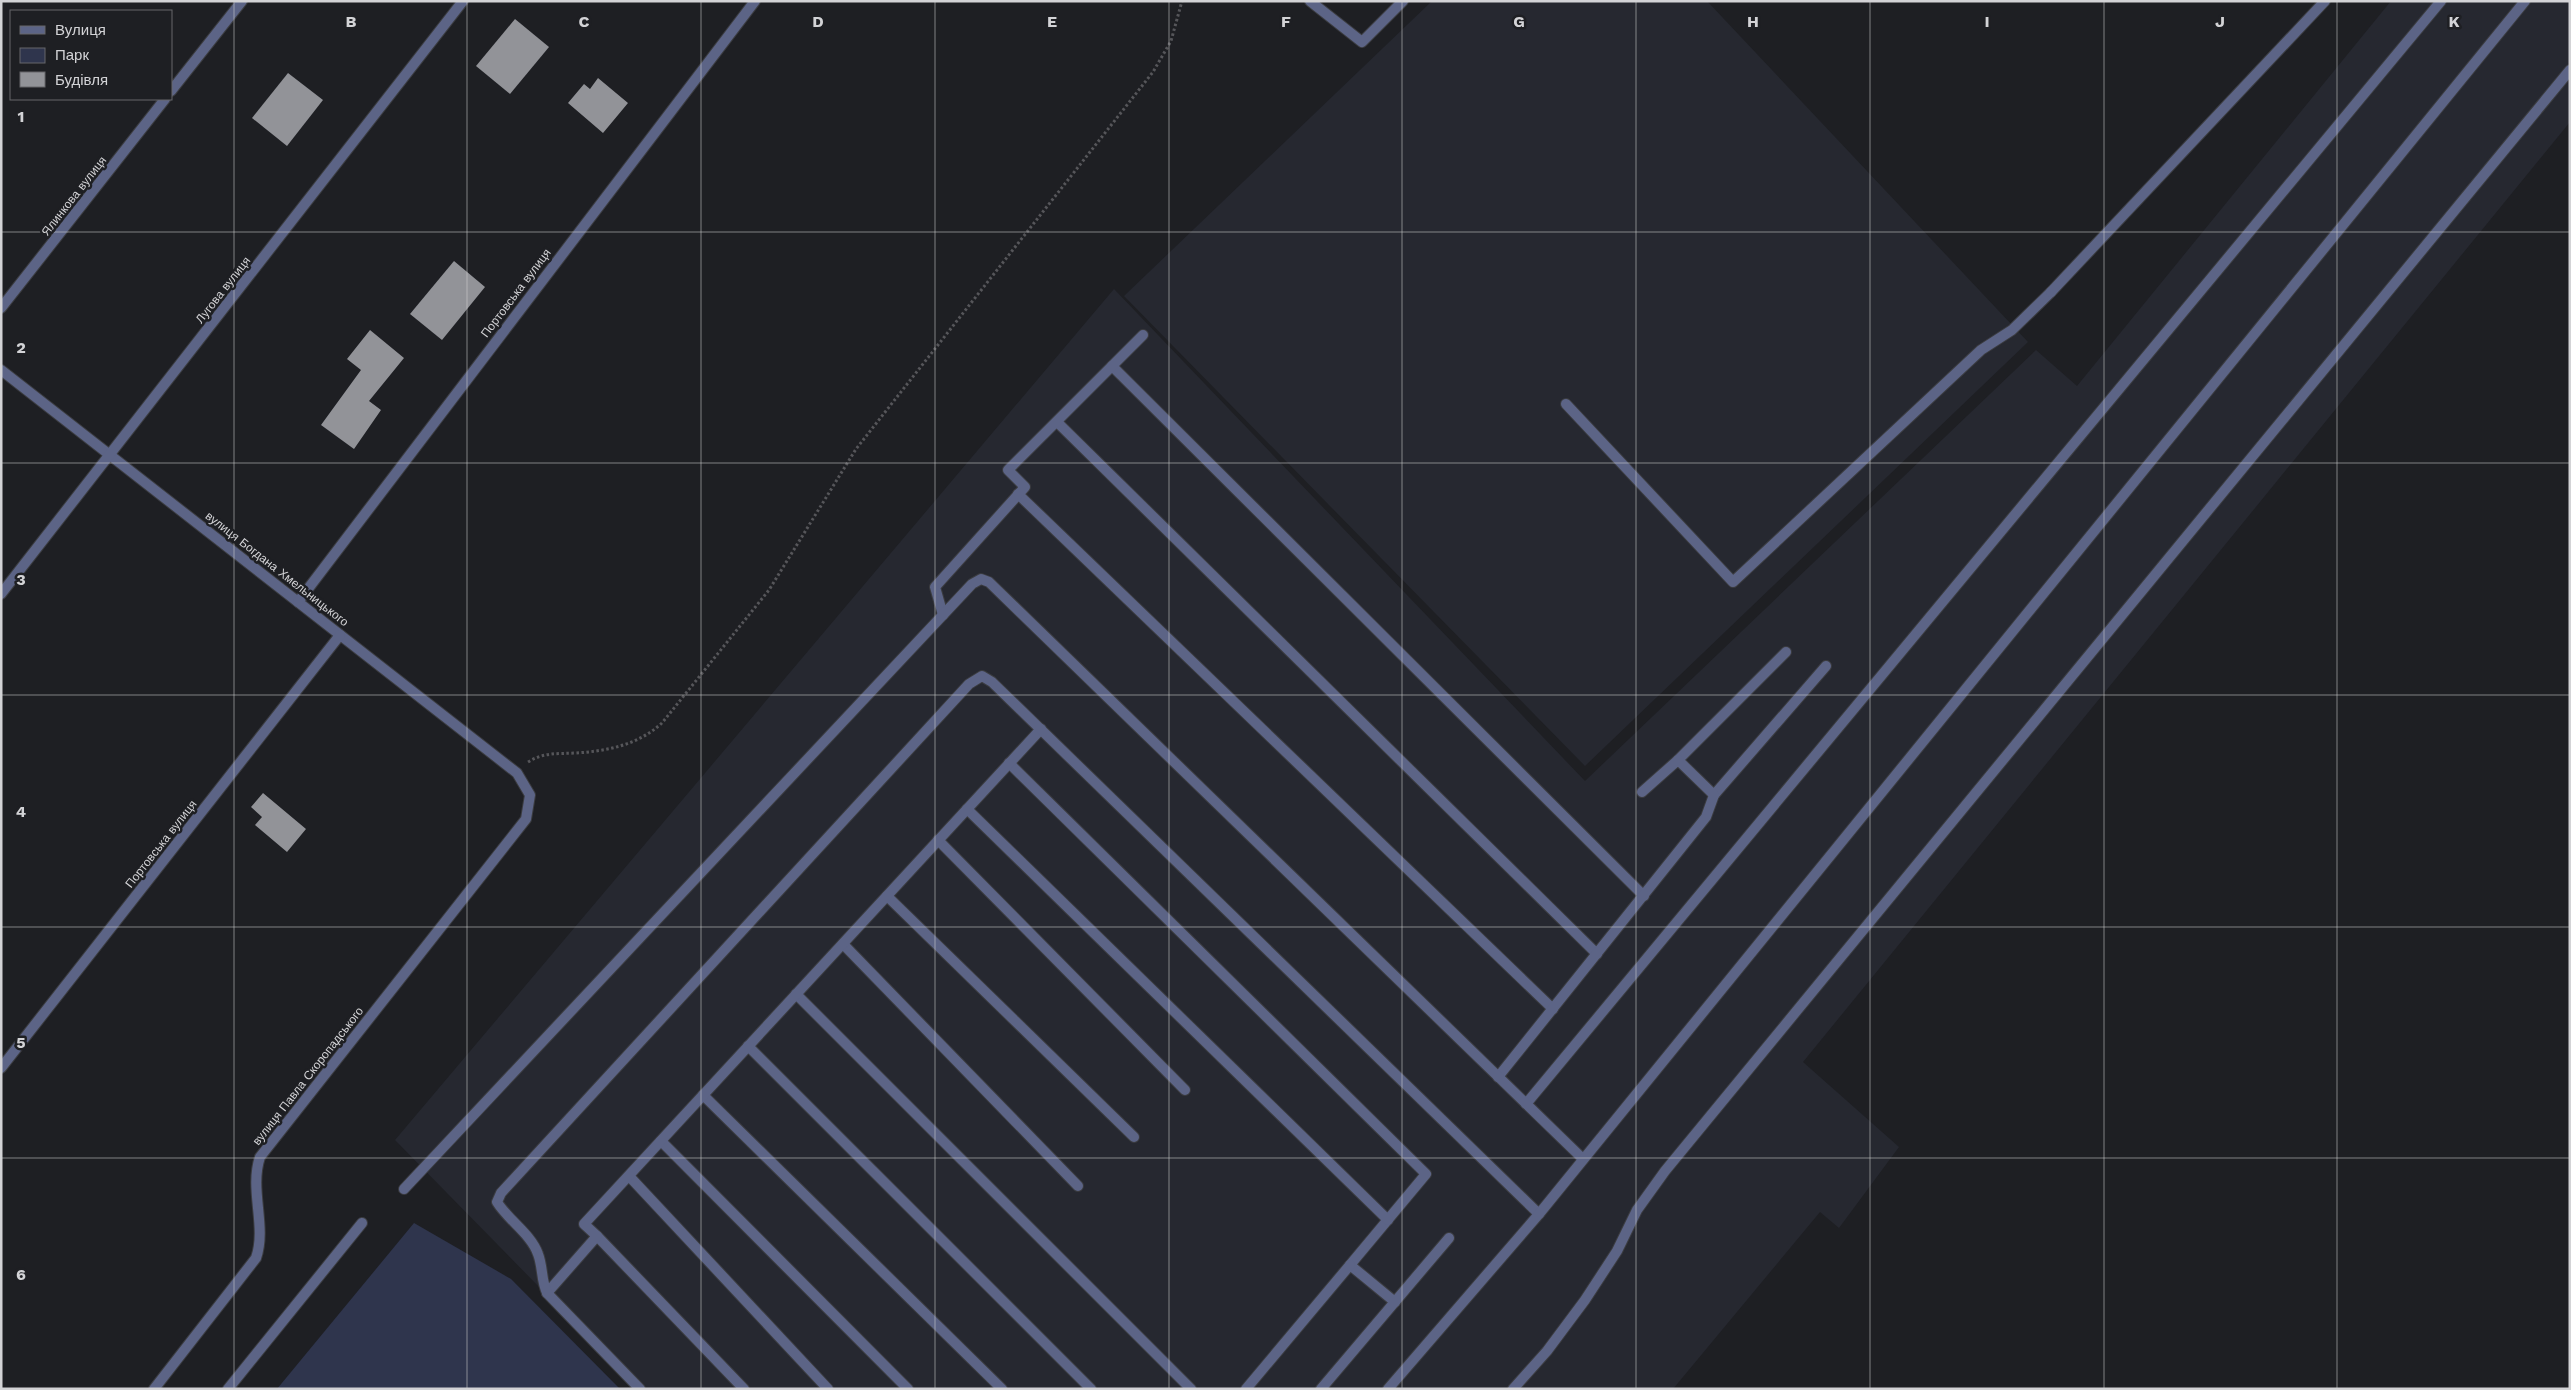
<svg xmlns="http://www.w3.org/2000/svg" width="2571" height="1390" font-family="'Work Sans',sans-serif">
  <rect width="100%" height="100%" fill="#1e1f23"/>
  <g fill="#262830">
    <path d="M1432 1H1707L2028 342 1585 766 1124 296Z"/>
    <path d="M2391 1H2570V122L1803 1062 1899 1147 1839 1228 1820 1212 1673 1389H639L395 1140 1114 289 1585 781 2036 350 2077 386Z"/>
  </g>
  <path fill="#2f354d" d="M414 1223 511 1279 620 1389H277Z"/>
  <g fill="#929398">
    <path d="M515 19 549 47 510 94 476 66Z"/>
    <path d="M288 73 323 100 287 146 252 118Z"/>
    <path d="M598 78 628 103 603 133 568 103 584 84 590 89Z"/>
    <path d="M454 261 485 287 442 340 410 314Z"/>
    <path d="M370 330 404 358 369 401 381 410 354 449 321 425 361 370 347 359Z"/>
    <path d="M263 793 306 829 287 852 255 825 262 817 251 807Z"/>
  </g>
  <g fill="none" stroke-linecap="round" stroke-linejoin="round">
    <defs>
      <g id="service">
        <path d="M1112 366 1644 896"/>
        <path d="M1566 404 1733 582 1981 350 2012 330 2051 292"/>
        <path d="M1057 422 1597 954"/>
        <path d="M1018 494 1553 1009"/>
        <path d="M943 615 935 587 1025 487 1008 470 1143 335"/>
        <path d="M1678 760 1786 652"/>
        <path d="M1009 763 1426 1174 1350 1265 1395 1302"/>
        <path d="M1714 795 1826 666"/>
        <path d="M967 809 1388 1220"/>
        <path d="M938 840 1185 1090"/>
        <path d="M887 896 1134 1137"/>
        <path d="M843 944 1078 1186"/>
        <path d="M796 994 1191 1389"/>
        <path d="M748 1046 1091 1389"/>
        <path d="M1498 1077 1706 817 1714 795 1678 760 1642 792"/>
        <path d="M703 1095 1002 1389"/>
        <path d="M1526 1104 2441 1"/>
        <path d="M661 1141 908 1389"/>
        <path d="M629 1176 828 1389"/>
        <path d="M404 1189 972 584 981 579 989 582 1583 1159"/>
        <path d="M597 1236 744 1389"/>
        <path d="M547 1293 597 1236 584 1224 1041 729"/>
        <path d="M228 1389 362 1223"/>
        <path d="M640 1389 547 1293C541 1280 543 1267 538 1254 531 1234 508 1220 497 1202L501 1193 969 684 982 676 992 682 1539 1214"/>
        <path d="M1246 1389 1350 1265"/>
        <path d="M1321 1389 1449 1238"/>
        <path d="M1388 1389 1539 1214 2525 1"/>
        <path d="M1513 1389 1547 1351 1585 1300 1617 1251 1637 1210 1665 1171 2570 70"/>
      </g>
      <g id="minor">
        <path d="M1310 1 1362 42 1403 1"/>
        <path d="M171 91 242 1"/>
        <path d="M2051 292 2325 1"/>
        <path d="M1 308 165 99"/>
        <path d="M1 370 517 773 530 795 526 819 260 1157C249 1190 267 1226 256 1258L154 1389"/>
        <path d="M1 594 463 1"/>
        <path d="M298 602 755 1"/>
        <path d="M1 1068 340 635"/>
      </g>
    </defs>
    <use href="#service" stroke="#3b3c40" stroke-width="12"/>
    <use href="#minor" stroke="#3b3c40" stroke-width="12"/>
    <path stroke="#56565a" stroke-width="3" stroke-dasharray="2.5 2.5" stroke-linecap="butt" d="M528 762C544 752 558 754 576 753 607 751 638 745 662 723L769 590 856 449 1153 72 1171 41 1182 1"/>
    <use href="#service" stroke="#5c6486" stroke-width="10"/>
    <use href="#minor" stroke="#5c6486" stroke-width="10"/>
  </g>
  <path fill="none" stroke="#d3d3d6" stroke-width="1" stroke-opacity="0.55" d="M234 1V1389M467 1V1389M701 1V1389M935 1V1389M1169 1V1389M1402 1V1389M1636 1V1389M1870 1V1389M2104 1V1389M2337 1V1389M1 232H2570M1 463H2570M1 695H2570M1 927H2570M1 1158H2570"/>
  <g text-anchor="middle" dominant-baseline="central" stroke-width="5" stroke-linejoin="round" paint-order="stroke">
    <g font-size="12" fill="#d3d3d6" stroke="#1e1f23">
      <text transform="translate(74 196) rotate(-52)">Ялинкова вулиця</text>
      <text transform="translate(223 290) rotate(-52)">Лугова вулиця</text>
      <text transform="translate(516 293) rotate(-53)">Портовська вулиця</text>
      <text transform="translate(277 569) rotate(38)">вулиця Богдана Хмельницького</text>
      <text transform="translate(161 844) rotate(-52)">Портовська вулиця</text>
      <text transform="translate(308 1076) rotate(-52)">вулиця Павла Скоропадського</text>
    </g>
  </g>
  <g font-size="16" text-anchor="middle" font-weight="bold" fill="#d3d3d6" stroke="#1e1f23" stroke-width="5" stroke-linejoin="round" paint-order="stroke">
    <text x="351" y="27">B</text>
    <text x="584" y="27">C</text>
    <text x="818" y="27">D</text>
    <text x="1052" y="27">E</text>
    <text x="1286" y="27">F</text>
    <text x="1519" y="27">G</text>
    <text x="1753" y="27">H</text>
    <text x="1987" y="27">I</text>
    <text x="2220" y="27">J</text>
    <text x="2454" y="27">K</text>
    <text x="21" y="122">1</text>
    <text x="21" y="353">2</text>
    <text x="21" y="585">3</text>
    <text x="21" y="817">4</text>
    <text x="21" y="1048">5</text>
    <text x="21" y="1280">6</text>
  </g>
  <rect width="2571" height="1390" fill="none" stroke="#d3d3d6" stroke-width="5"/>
  <rect x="10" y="10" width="162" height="90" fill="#1e1f23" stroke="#66676b"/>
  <rect x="20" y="26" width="25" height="8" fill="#5c6486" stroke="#66676b"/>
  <text x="55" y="35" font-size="15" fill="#d3d3d6">Вулиця</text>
  <rect x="20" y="48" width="25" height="15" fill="#2f354d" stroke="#66676b"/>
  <text x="55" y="60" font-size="15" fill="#d3d3d6">Парк</text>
  <rect x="20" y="72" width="25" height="15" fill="#929398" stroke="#66676b"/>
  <text x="55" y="85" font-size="15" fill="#d3d3d6">Будівля</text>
</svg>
